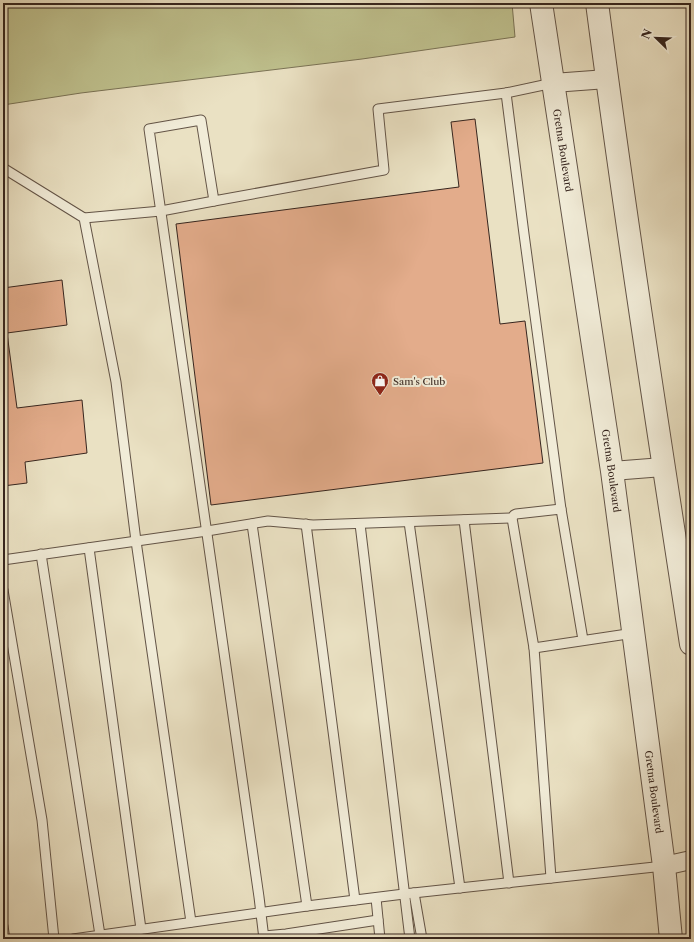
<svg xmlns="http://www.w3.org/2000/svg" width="694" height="942" font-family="'Libre Caslon Text',serif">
  <rect width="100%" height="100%" fill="#eae1c3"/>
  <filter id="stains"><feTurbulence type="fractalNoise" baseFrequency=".005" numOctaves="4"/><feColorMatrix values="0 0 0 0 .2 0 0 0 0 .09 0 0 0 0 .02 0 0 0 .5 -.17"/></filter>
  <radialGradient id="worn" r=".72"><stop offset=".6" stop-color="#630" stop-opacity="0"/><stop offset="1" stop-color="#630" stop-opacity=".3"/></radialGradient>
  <path fill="#bfc18e" stroke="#7a7356" d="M3 3H512L515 37 362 59 81 93 3 105Z"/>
  <g fill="#e3ac8b" stroke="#36251e">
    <path d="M475 119 500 324 525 321 543 463 211 505 176 224 459 187 451 122Z"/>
    <path d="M62 280 67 325 7 333 17 408 82 400 87 453 25 462 27 483 3 486V288Z"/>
  </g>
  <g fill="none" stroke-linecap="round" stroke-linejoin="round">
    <defs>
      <g id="service">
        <path d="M506 93 524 234 561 509"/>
        <path d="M3 168 84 218 116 382 136 541 191 922"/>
        <path d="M84 218 161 211 214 201"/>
        <path d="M464 520 509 883"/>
        <path d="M409 522 460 888"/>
        <path d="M252 524 307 906"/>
        <path d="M306 524 355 900"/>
        <path d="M360 524 410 939"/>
        <path d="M89 548 141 929"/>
        <path d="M41 554 100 935"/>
        <path d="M3 560 207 531 268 521 313 525 512 518"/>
        <path d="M3 590 42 820 54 939"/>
        <path d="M583 640 561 509 516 514 514 515 512 518 534 648 634 633"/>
        <path d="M534 648 551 878"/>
        <path d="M414 893 422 939"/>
        <path d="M376 898 380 939"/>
        <path d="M3 926 5 939"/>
        <path d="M264 936 286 934 378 920"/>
        <path d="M73 939 307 906 404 894 664 866"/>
        <path d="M264 939 259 897 149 129 201 120 214 201 384 170 378 109 506 93 553 83"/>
      </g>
      <g id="minor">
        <path d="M553 83 607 79"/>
        <path d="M612 471 663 467"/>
        <path d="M664 866 691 860"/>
      </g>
      <g id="tertiary">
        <path id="s1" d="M541 3 612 471 664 866 671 939"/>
        <path d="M597 3C625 217 658 430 691 644"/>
      </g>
    </defs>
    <use href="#service" stroke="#635447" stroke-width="11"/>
    <use href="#minor" stroke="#635447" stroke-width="20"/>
    <use href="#tertiary" stroke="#635447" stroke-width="24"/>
    <use href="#service" stroke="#f1ecd8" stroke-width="9"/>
    <use href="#minor" stroke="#f1ecd8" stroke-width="18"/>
    <use href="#tertiary" stroke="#f1ecd8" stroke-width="22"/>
  </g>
  <defs>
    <symbol id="shop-pin" viewBox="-11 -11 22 30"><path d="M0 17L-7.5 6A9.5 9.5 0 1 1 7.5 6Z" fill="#8f2418" stroke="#f1ecd8"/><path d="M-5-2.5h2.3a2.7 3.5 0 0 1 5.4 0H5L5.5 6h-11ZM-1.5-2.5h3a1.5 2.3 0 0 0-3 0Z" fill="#fff"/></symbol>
  </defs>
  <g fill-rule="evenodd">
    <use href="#shop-pin" x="370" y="371" width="20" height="27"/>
  </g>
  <g text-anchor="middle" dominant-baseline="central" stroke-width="4" stroke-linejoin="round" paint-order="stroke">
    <g font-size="10" fill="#36251e" stroke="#f1ecd8">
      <text stroke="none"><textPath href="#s1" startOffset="149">Gretna Boulevard</textPath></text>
      <text stroke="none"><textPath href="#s1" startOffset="473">Gretna Boulevard</textPath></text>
      <text stroke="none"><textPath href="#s1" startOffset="797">Gretna Boulevard</textPath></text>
    </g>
    <g font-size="10" fill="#36251e" stroke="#f1ecd8" text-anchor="start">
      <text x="393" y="381">Sam's Club</text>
    </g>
  </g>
  <rect width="694" height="942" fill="none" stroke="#eae1c3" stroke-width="16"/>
  <rect x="4" y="4" width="686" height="934" fill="none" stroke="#36251e" stroke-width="2"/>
  <rect x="8" y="8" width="678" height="926" fill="none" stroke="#36251e"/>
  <g transform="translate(656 38) rotate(293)" stroke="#f1ecd8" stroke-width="3" paint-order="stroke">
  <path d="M0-3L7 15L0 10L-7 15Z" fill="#36251e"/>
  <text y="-6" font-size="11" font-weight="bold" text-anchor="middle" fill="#36251e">N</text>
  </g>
  <rect width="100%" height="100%" filter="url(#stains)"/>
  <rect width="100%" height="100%" fill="url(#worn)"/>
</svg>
